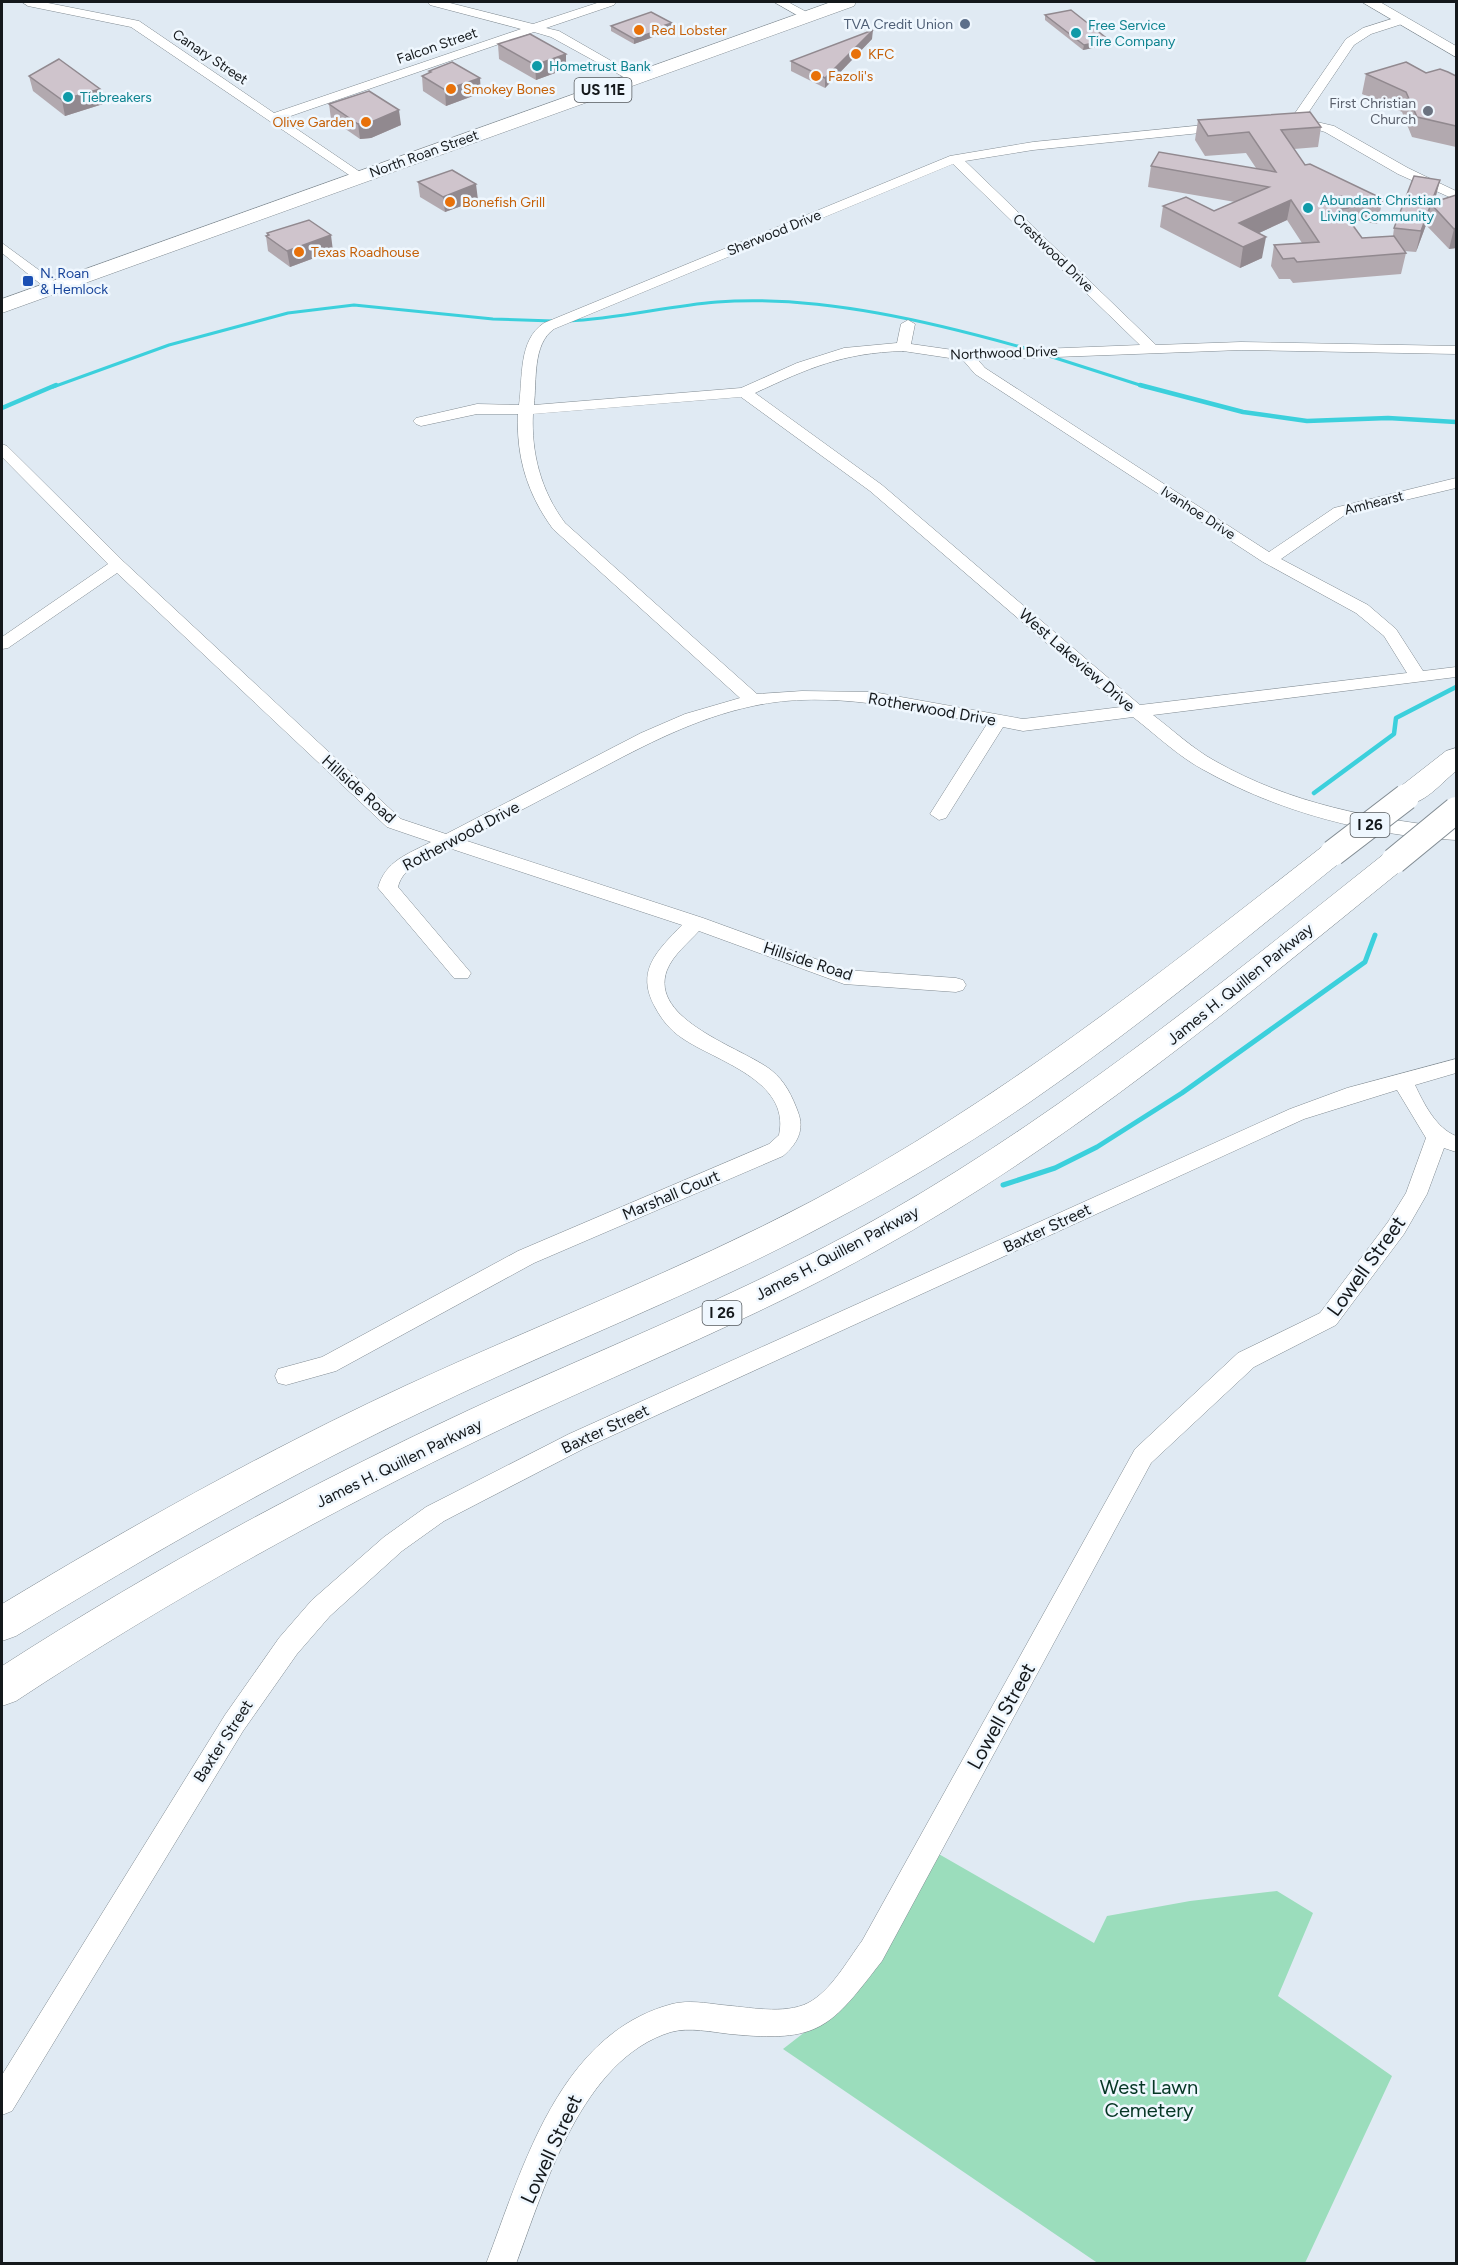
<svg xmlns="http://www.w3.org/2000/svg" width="1458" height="2265" font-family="Figtree,sans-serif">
  <rect width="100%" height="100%" fill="#e0eaf3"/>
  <path fill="#9bddbc" d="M937 1853 1094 1943 1107 1916 1190 1901 1277 1891 1313 1913 1278 1996 1392 2076 1305 2263 1099 2264 783 2049 859 1990Z"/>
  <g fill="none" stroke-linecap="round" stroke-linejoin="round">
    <g stroke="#3cd0dc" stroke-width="3">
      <path d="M568 321C618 319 667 306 717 302 819 294 937 323 1035 351"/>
      <path d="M1046 355 1146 387"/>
      <path d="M53 387 169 345 288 313 354 305 493 319 553 321"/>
    </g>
    <g stroke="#3cd0dc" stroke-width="4.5">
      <path d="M1140 385 1243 412 1307 421 1388 418 1456 422"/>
      <path d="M2 408 56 385"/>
      <path d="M1314 793 1394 734 1396 718 1456 687"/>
    </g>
    <path stroke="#3cd0dc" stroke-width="5" d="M1003 1185 1055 1168 1097 1147 1182 1093 1365 962 1375 935"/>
    <defs>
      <g id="minor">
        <path d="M22 2H43L139 21 274 113 521 29 430 5 428 2H446L533 24 600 2H616L614 5 546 28 559 31 641 78 635 82 631 81 551 37 534 32 282 119 363 174V180L358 181 131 27 28 6Z"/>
        <path d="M774 2H788L814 16 804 19Z"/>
        <path d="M1401 16 1405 17V23L1371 34 1354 45 1304 119 1334 126 1408 168 1456 191V200L1398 174 1325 132 1286 120 1293 116 1346 39 1363 28Z"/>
        <path d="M1225 123 1230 124V130L1033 150 965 161 1156 345 1241 342 1456 346V354L1241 350 978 360 985 368 1269 552 1334 508 1456 478V488L1346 514 1281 559 1368 605 1396 629 1423 671 1456 667V677L1153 715C1173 730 1193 749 1215 761 1291 804 1372 819 1456 828V840C1370 836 1278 812 1202 769 1178 756 1155 734 1133 717L1023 731 1003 727 946 818 939 820 930 814 987 724C913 710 829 689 753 706 696 718 645 745 594 772 551 795 507 817 464 840L703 918 846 970 956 978 963 980 966 985 963 990 956 992 844 984 699 931C688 943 673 955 667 970 648 1020 743 1048 771 1070 785 1081 792 1096 798 1112 805 1130 797 1144 783 1156L534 1263 336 1371 286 1385 278 1383 275 1376 278 1369 322 1357 518 1251 769 1144 779 1135C791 1080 715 1061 682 1038 670 1030 662 1020 655 1007 635 971 657 951 682 925L449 848C431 857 403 865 398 887L471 973 468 978H454L378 888C385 861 408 854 431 842L387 827 117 573 8 648 2 649V637L108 564 2 457V444L7 446 124 562 401 819 446 834 641 733 685 714 740 698 553 529C528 495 516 458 518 414H477L421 426 416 424 413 421 416 418 477 404 519 405C523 378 518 340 544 323L950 156 1033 142ZM953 164 1140 345 967 352 911 344 915 324 908 320 901 324 897 343 844 348 797 363 741 388 534 405C537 381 532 344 554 329ZM903 351 963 360 975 374 1263 562 1356 613 1384 636 1407 673 1140 705 882 485 755 393C809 368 842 353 903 351ZM741 397 870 491 1121 707 1023 719 873 692 802 691 757 694 565 523C541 491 531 453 533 414Z"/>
        <path d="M2 243 58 284V290H48L2 253Z"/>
        <path d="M1456 1059V1073L1415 1085C1424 1104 1436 1128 1456 1136V1152L1444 1148 1427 1194 1404 1234 1336 1325 1254 1367 1151 1463 882 1961C830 2028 820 2043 730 2034 712 2032 689 2027 671 2032 582 2059 545 2186 516 2264H486C523 2167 559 2034 672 2004 688 2000 706 2003 722 2005 748 2007 784 2015 808 2003 831 1991 847 1961 862 1941L1135 1449 1238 1353 1320 1313 1388 1222 1406 1193 1426 1138 1397 1090 1304 1119 585 1448 444 1521 402 1551 330 1616 297 1654 243 1731 12 2111 2 2115V2075L225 1715 279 1638 312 1600 384 1537 426 1507 569 1434 1290 1109 1347 1088Z"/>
      </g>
      <path id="tertiary" d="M1362 2H1380L1456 46V57Z"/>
      <path id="primary" d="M831 2H856L854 6 2 313V299Z"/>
      <g id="motorway">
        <path d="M1456 748V771C1439 785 1420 810 1396 804L1392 797 1396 790 1446 751Z"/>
        <path d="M1333 843 1343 846 1348 853 1343 860C1241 942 1139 1027 1030 1102 969 1144 904 1183 838 1218 706 1290 565 1343 430 1408 287 1475 151 1554 16 1636L2 1641V1604C133 1525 267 1450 407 1385 542 1323 681 1270 812 1201 997 1103 1159 974 1323 846Z"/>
        <path d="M1394 851 1404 854 1409 861 1404 868C1235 1005 1068 1145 876 1251 753 1320 620 1372 493 1433 328 1512 169 1600 16 1701L2 1706V1666C151 1570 308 1485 469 1410 596 1351 727 1300 851 1233 1043 1129 1213 990 1384 854Z"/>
      </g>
    </defs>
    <use href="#minor" stroke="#818b92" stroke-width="1"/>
    <use href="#tertiary" stroke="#818b92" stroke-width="1"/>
    <use href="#primary" stroke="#818b92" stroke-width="1"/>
    <use href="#motorway" stroke="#818b92" stroke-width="1"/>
    <use href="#minor" fill="#fff" fill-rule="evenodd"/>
    <use href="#tertiary" fill="#fff" fill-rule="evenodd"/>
    <use href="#primary" fill="#fff" fill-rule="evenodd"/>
    <use href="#motorway" fill="#fff" fill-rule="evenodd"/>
    <defs>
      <g id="motorway-bridge">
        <path d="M1333 853 1406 797"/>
        <path d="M1394 861 1456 810"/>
      </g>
    </defs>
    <use href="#motorway-bridge" stroke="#818b92" stroke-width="28" stroke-linecap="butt"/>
    <use href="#motorway-bridge" stroke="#fff" stroke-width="26"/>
  </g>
  <g fill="#b2a9af">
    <path d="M1045 15 1108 45 1083 50 1045 20Z"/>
    <path d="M672 23V28L667 29V32L634 44 611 31V26Z"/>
    <path d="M872 39 825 88 791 71V61Z"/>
    <path d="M498 44 566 54V69L536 80 499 59Z"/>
    <path d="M429 71 481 93 446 106 423 91 422 76 429 73Z"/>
    <path d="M1426 73 1456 76V147L1412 137 1402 112 1362 94 1366 74Z"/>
    <path d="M29 76 103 104 65 116 33 91Z"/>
    <path d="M329 104 401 125 371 138 360 139 331 119Z"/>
    <path d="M1198 120 1321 127 1318 147 1294 149 1305 165 1383 199 1377 224 1348 219 1362 238 1393 236 1394 228 1434 202 1456 195V248L1449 249 1426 225 1416 252 1404 251 1406 253 1401 274 1293 283 1290 279H1279L1271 266 1274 245 1302 243 1287 220 1259 233 1262 258 1240 268 1160 227 1163 206 1214 211 1235 202 1148 187 1151 166 1256 168 1246 153 1205 156 1195 140Z"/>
    <path d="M418 182 478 200 445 212 420 197Z"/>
    <path d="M267 233 333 251 290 267 268 251 266 236 267 235Z"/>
  </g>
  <g fill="#91898f">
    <path d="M672 23V28L667 29V32L634 44V39L665 25Z"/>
    <path d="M873 30 872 39 825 88V78Z"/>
    <path d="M1109 40 1108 45 1083 50 1084 45Z"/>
    <path d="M566 54V69L536 80 535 65Z"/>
    <path d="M480 78 481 93 446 106 445 90Z"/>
    <path d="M100 89 103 104 65 116 62 100Z"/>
    <path d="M399 110 401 125 371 138 360 139 358 124Z"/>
    <path d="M1440 180 1435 200 1433 206 1431 204Z"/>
    <path d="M476 184 478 200 445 212 443 197Z"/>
    <path d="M1291 200 1287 220 1235 244 1239 223Z"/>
    <path d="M1431 204 1426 225 1416 252 1421 231Z"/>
    <path d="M1456 228V248L1449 249 1454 229Z"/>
    <path d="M331 235 333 251 290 267 287 251Z"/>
    <path d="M1266 237 1262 258 1240 268 1243 247Z"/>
  </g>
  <g fill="#cfc4cc" stroke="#91898f" stroke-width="1.5">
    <path d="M1071 10 1109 40 1084 45 1045 15Z"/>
    <path d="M651 12 672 23 665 25 667 27 634 39 611 26Z"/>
    <path d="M873 30 825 78 791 61Z"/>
    <path d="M530 34 566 54 535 65 498 44Z"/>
    <path d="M59 59 100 89 62 100 29 76Z"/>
    <path d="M452 62 480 78 445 90 422 76 431 72 429 71Z"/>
    <path d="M1406 62 1426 73 1440 69 1448 72 1456 76V126L1417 117 1406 92 1366 74Z"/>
    <path d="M369 91 399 110 369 123 358 124 329 104Z"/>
    <path d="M1310 112 1321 127 1281 130 1305 165 1310 164 1383 199 1382 203 1340 196 1348 208 1341 209 1362 238 1394 236 1406 253 1297 262 1294 258 1283 259 1274 245 1319 242 1291 200 1239 223 1266 237 1243 247 1163 206 1186 197 1214 211 1269 187 1151 166 1159 152 1276 172 1249 132 1208 136 1198 120Z"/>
    <path d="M452 170 476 184 443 197 418 182Z"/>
    <path d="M1414 176 1440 180 1431 203 1456 195V228L1454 229 1431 204 1421 231 1394 228Z"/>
    <path d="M309 220 331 235 287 251 266 236 269 235 267 233Z"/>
  </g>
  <circle fill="#5c6f8a" stroke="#eff7fe" stroke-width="2" cx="965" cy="24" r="6"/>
  <g fill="#e8710a" stroke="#eff7fe" stroke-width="2">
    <circle cx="639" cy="30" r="6"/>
    <circle cx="856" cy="54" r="6"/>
    <circle cx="816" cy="76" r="6"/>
    <circle cx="451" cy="89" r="6"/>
    <circle cx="366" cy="122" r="6"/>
    <circle cx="450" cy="202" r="6"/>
    <circle cx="299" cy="252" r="6"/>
  </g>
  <g fill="#0f9aa8" stroke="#eff7fe" stroke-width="2">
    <circle cx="1076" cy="33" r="6"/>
    <circle cx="537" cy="66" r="6"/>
    <circle cx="68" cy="97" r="6"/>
    <circle cx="1308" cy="208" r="6"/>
  </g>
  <circle fill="#6b7280" stroke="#eff7fe" stroke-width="2" cx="1428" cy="111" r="6"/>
  <rect fill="#1a4fb4" stroke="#eff7fe" stroke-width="2" x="22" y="275" width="12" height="12" rx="3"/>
  <g text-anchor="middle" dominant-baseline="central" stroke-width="5" stroke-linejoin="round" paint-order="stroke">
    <g font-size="14" fill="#4e5e75" stroke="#eff7fe" text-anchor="end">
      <text x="953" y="24">TVA Credit Union</text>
    </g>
    <g font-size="14" fill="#0d838f" stroke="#eff7fe" text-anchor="start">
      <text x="1088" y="25">Free Service<tspan x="1088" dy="16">Tire Company</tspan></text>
      <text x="549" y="66">Hometrust Bank</text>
      <text x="80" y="97">Tiebreakers</text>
      <text x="1320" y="200">Abundant Christian<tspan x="1320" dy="16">Living Community</tspan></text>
    </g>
    <g font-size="14" fill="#c56008" stroke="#eff7fe" text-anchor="start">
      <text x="651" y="30">Red Lobster</text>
      <text x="868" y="54">KFC</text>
      <text x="828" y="76">Fazoli's</text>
      <text x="463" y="89">Smokey Bones</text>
      <text x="354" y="122" text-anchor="end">Olive Garden</text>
      <text x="462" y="202">Bonefish Grill</text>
      <text x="311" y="252">Texas Roadhouse</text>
    </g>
    <g font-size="14" fill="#14181b" stroke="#eff7fe">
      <text transform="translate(437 46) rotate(-19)">Falcon Street</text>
      <text transform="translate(210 57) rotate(34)">Canary Street</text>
      <text transform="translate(424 154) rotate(-20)">North Roan Street</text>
      <text transform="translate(774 233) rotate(-22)">Sherwood Drive</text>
      <text transform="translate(1053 253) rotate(44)">Crestwood Drive</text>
      <text transform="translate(1004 353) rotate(-2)">Northwood Drive</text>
      <text transform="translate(1374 503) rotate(-14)">Amhearst</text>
      <text transform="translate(1198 513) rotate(33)">Ivanhoe Drive</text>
    </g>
    <g font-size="14" fill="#5b616d" stroke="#eff7fe" text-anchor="end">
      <text x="1416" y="103">First Christian<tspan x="1416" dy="16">Church</tspan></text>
    </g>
    <g font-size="14" fill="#164399" stroke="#eff7fe" text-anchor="start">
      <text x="40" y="273">N. Roan<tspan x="40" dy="16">&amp; Hemlock</tspan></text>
    </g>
    <g fill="#eff7fe" stroke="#565b5f" stroke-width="1.5">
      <rect x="574.5" y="78" width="57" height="24" rx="4.5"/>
      <rect x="1350.5" y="813" width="39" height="24" rx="4.5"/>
      <rect x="702.5" y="1301" width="39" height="24" rx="4.5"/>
    </g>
    <g font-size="15" font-weight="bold" fill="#14181b">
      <text x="603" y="90">US 11E</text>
      <text x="1370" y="825">I 26</text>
      <text x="722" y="1313">I 26</text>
    </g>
    <g font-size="16" fill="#14181b" stroke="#eff7fe">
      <text transform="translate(1077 660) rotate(41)">West Lakeview Drive</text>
      <text transform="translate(932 709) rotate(10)">Rotherwood Drive</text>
      <text transform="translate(359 789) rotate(42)">Hillside Road</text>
      <text transform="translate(461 836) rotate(-28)">Rotherwood Drive</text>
      <text transform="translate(808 961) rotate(18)">Hillside Road</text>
      <text transform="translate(1240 984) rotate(-39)">James H. Quillen Parkway</text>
      <text transform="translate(671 1195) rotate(-23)">Marshall Court</text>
      <text transform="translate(1047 1228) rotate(-25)">Baxter Street</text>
      <text transform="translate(837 1253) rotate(-28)">James H. Quillen Parkway</text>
      <text transform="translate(605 1429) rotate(-25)">Baxter Street</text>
      <text transform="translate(399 1463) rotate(-26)">James H. Quillen Parkway</text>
      <text transform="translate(223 1741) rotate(-57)">Baxter Street</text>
    </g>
    <g font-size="20" fill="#14181b" stroke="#eff7fe">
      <text transform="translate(1366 1266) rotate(-54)">Lowell Street</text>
      <text transform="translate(1001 1716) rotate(-61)">Lowell Street</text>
      <text transform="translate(551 2149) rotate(-65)">Lowell Street</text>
    </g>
    <g font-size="20" fill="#053624" stroke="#eff7fe">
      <text x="1149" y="2087">West Lawn<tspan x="1149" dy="23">Cemetery</tspan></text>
    </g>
  </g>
  <rect width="1458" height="2265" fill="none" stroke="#14181b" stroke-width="6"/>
</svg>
